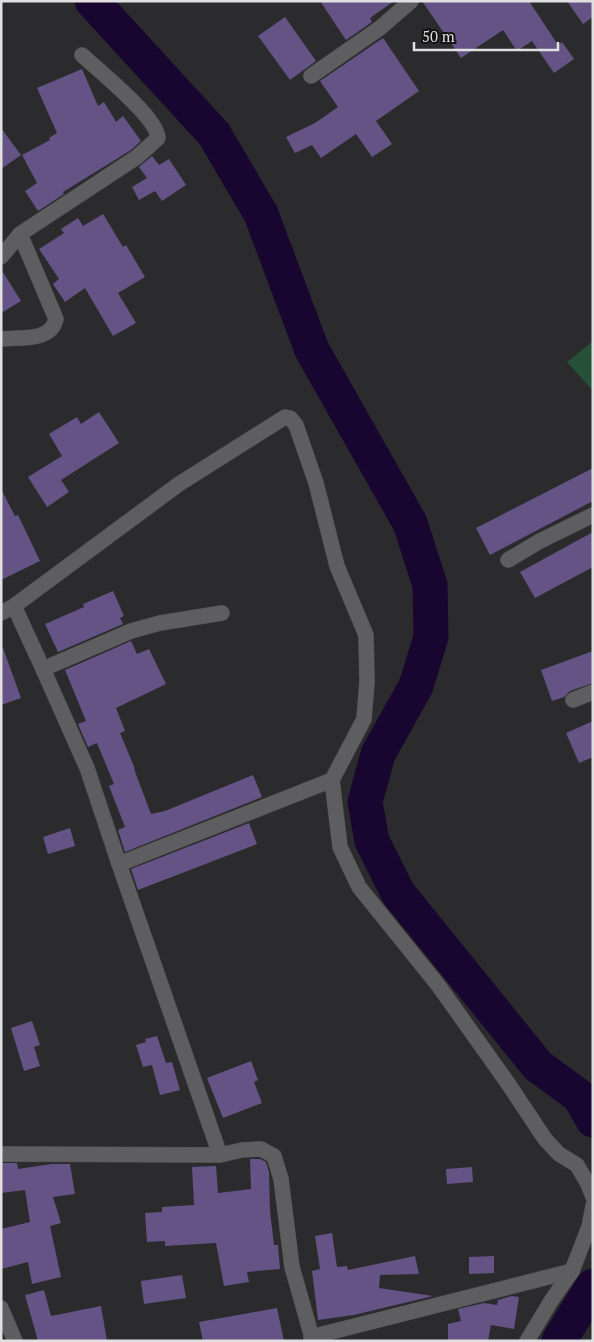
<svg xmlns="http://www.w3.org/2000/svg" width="594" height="1342" font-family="'PT Serif',serif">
  <rect width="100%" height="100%" fill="#2b2b2d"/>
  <path fill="#265038" d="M593 341V391L567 362Z"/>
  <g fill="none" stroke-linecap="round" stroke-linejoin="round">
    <g stroke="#190630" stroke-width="35">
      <path d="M92 1 214 134 261 214 312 350 410 523 430 585 431 637 416 686 378 754 365 802 372 841 398 893 538 1066 579 1096 593 1120"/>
      <path d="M559 1341 593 1286"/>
    </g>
  </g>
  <g fill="#645384">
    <path d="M320 1H394L370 18 372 22 346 40Z"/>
    <path d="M422 1H529L558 45 562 42 574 59 554 73 532 41 517 51 503 30 461 58Z"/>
    <path d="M567 1H593V17L583 24Z"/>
    <path d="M285 17 316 61 290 80 258 36Z"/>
    <path d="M383 38 419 91 376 121 392 144 372 157 356 134 321 158 312 145 295 153 286 137 315 123 338 107 320 81Z"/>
    <path d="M82 69 98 106 104 102 116 122 123 116 141 141 131 150 63 192 64 194 38 211 25 191 37 183 22 155 50 140 49 138 57 133 37 88Z"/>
    <path d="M1 128 21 155 1 169Z"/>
    <path d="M152 156 159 165 169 159 186 185 162 201 155 191 139 200 132 187 147 178 139 167Z"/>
    <path d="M103 214 123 247 126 245 145 277 118 293 136 323 113 336 85 288 65 302 53 284 59 279 39 249 64 233 61 229 78 218 83 226Z"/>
    <path d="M1 269 21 301 1 313Z"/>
    <path d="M99 412 119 443 61 480 69 492 47 507 28 477 62 456 49 434 77 417 81 424Z"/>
    <path d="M593 468V501L490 555 476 528Z"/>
    <path d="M1 489 15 516 18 515 40 561 1 580Z"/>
    <path d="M593 532V567L535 598 520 572Z"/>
    <path d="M113 591 124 616 120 618 123 624 58 652 45 624 84 607 83 604Z"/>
    <path d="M131 641 137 654 149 649 166 684 116 708 125 731 120 733 135 769H134L151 814 165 811 253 775 262 797 125 852 118 830 125 827 109 786 114 784 97 743 88 747 78 724 86 721 65 670Z"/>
    <path d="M1 648H3L21 698 1 705Z"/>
    <path d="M593 651V683L570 691 564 697 552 701 541 670Z"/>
    <path d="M593 721V757L579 763 566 733Z"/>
    <path d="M249 823 257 844 138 890 131 869Z"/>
    <path d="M70 828 75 846 48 854 43 837Z"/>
    <path d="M32 1021 40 1045 34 1047 40 1066 24 1071 11 1028Z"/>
    <path d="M157 1036 166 1063 172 1062 180 1090 160 1095 152 1065 143 1067 136 1045 146 1042 145 1039Z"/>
    <path d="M251 1061 258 1080 254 1082 262 1103 223 1118 207 1078Z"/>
    <path d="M250 1159H260L266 1162 269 1172 270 1211 274 1245H278L280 1269 247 1272 249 1282 224 1286 216 1243 165 1246V1241L147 1242 145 1213 162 1212V1207L194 1205 192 1167 216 1166 218 1193 251 1189Z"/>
    <path d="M1 1163H17L18 1169 52 1164H70L75 1194 53 1197 61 1223 50 1226 61 1277 32 1284 28 1262 1 1269V1229L30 1222 25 1190 1 1193Z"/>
    <path d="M472 1167 473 1182 447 1184 446 1169Z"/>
    <path d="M332 1233 337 1267 347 1266 348 1270 415 1256 419 1274 380 1275 379 1288 433 1296 354 1315 318 1320 312 1271 320 1269 315 1236Z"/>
    <path d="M494 1256V1273L469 1274V1257Z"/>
    <path d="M182 1275 186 1298 144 1304 141 1281Z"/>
    <path d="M44 1290 51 1316 101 1306 107 1341H38L25 1295Z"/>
    <path d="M512 1296 519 1297 514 1329 491 1325 488 1341H448V1324L461 1321 458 1309 484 1303 497 1305 498 1300Z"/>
    <path d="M277 1308 284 1341H203L199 1322Z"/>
  </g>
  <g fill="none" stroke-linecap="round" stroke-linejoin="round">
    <defs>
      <g id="minor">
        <path d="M311 76 380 28 411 1"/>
        <path d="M1 257 20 234 137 157 158 138C157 117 99 71 82 55"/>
        <path d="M1 339C20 337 51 342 56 319L20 234"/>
        <path d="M508 560 540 541 593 515"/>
        <path d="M14 606 43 669 131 631 160 623 222 613"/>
        <path d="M1 613 14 606 179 484 285 417 290 418 296 425 316 483 337 566 366 635 367 682 364 719 332 780 340 847 359 887 438 985 507 1082 545 1139 559 1154 577 1165 588 1184 593 1197"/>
        <path d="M43 669 87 768 119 864 332 780"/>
        <path d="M573 700 593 692"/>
        <path d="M119 864 220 1155"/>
        <path d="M1 1154 220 1155 242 1150 261 1149 274 1156 281 1179 292 1267 313 1341"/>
        <path d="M1 1308 15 1341"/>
        <path d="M311 1337 572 1271"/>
        <path d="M527 1341 551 1301 572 1271 589 1227 593 1206"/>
      </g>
    </defs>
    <use href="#minor" stroke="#49484b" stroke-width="16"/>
    <use href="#minor" stroke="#5e5e61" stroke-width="15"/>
  </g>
  <rect width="594" height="1342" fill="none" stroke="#e0e0e1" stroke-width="5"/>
  <path d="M414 42v8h144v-8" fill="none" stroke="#e0e0e1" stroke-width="2.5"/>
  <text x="422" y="42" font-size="15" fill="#e0e0e1" stroke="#141415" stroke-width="4" paint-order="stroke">50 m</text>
</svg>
